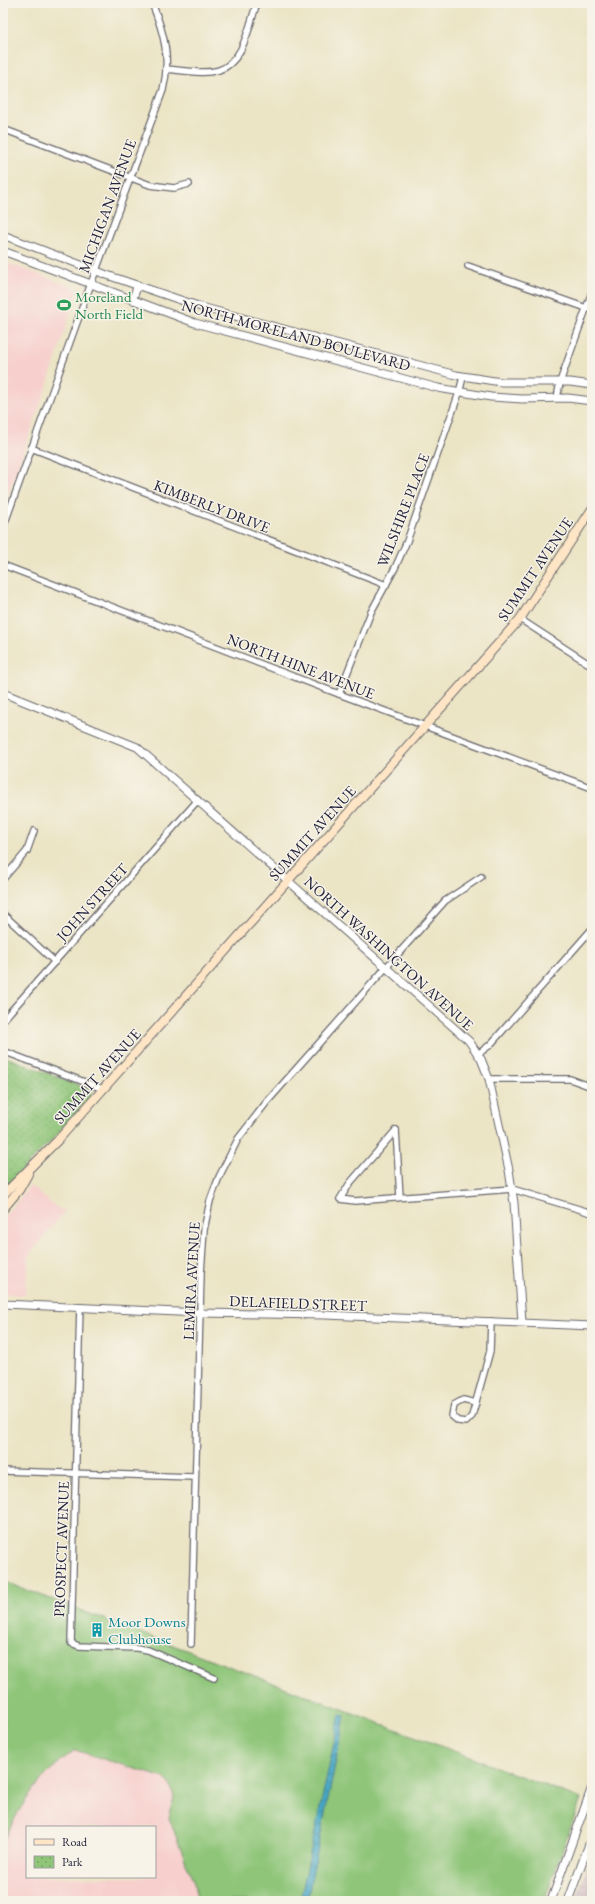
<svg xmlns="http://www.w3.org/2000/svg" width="595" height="1904" font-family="'EB Garamond',serif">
  <defs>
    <pattern id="industrial-grid" width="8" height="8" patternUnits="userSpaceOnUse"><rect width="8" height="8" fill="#d2bec4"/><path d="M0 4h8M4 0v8" fill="none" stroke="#b4a3a9"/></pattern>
    <pattern id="park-dots" width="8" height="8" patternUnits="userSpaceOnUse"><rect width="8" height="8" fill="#8ec578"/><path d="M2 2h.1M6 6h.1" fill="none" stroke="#7aa969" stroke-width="1.8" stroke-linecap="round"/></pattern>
    <pattern id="water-waves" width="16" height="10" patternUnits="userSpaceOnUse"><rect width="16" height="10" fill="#48aac7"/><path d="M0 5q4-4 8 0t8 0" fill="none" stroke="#3c8aa3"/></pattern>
  </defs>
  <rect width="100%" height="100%" fill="#f7f3e8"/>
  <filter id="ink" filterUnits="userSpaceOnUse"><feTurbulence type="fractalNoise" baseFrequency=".025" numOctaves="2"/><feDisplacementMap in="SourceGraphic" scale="8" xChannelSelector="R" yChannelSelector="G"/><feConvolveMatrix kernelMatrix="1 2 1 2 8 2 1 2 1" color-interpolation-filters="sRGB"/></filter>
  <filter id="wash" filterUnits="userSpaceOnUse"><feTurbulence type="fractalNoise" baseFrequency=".012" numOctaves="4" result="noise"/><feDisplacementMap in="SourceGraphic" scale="16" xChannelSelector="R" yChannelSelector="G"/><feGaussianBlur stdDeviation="0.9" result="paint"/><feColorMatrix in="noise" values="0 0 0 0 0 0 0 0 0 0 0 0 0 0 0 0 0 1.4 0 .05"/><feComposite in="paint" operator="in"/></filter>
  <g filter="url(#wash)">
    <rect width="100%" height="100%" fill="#ebe4c5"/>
    <g fill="#f7d0ce" fill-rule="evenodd">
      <path d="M3 261 78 289 46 389 3 507Z"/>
      <path d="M30 1186 56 1207 65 1211 29 1255 25 1295 3 1294V1218Z"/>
      <path d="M74 1750 164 1778 170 1784 174 1797 169 1818 196 1888V1901H3V1844L9 1829 35 1786 64 1757ZM27 1827H155V1877H27Z"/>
    </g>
    <path fill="url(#industrial-grid)" d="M592 1853V1901H575Z"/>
    <path fill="#8ec578" stroke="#58745a" d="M3 1581 581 1799 544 1901H196V1888L169 1818 174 1797 170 1784 164 1778 75 1750C41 1774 18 1806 3 1844Z"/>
    <path fill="url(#park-dots)" stroke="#58745a" d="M3 1056 94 1091 56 1136 3 1189Z"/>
    <path fill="url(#water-waves)" stroke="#356681" d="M340 1715 345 1716 307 1901H300Z"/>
  </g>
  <g filter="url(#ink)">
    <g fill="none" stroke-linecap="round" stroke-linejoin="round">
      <defs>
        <g id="minor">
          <path d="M166 69C180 70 206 75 219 70 244 62 249 25 257 3"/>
          <path d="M3 129 150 185 174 188 189 184"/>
          <path d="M468 266 592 310"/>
          <path d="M557 398 560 382 592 292"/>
          <path d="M31 448 386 585"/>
          <path d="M3 528 85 300 163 90C171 58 164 33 152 3"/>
          <path d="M3 565 339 694 592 788"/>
          <path d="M520 619 592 666"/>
          <path d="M339 694 371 612 395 568 407 541 459 393 463 377"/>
          <path d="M3 879 27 851 34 831"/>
          <path d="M3 914 55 962"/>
          <path d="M3 1020 198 800"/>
          <path d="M3 1051 103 1089"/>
          <path d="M478 1054 490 1045 592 929"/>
          <path d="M489 1079H570L592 1087"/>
          <path d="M396 1130 350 1183 340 1199 355 1201 512 1189 592 1213"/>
          <path d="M396 1130 400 1197"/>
          <path d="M80 1307 71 1643 79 1646 137 1648 148 1650 214 1678"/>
          <path d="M476 1403 463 1400 454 1405 452 1416 458 1421 466 1422 472 1416 490 1351 491 1321"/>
          <path d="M3 1471 194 1477"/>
          <path d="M191 1644 201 1273 204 1230 210 1201 219 1177 238 1139 266 1103 445 901 481 877"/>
        </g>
        <g id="tertiary">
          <path d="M3 235 107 275 201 307 456 375 501 382H570L592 385"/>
          <path d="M3 251 195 323 438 388 491 397 522 399 568 398 592 401"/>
          <path d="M132 300 138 285"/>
          <path d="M3 693 137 747 469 1041 481 1059 489 1079 509 1170 514 1203 522 1322"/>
          <path d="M3 1304 200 1313 325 1315 592 1326"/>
          <path d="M551 1901 592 1787"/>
          <path d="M568 1901 592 1836"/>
        </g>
        <g id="secondary">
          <path d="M3 1195 58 1140 520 619 592 509"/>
          <path d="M3 1209 19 1190 28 1174"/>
        </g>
      </defs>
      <use href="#minor" stroke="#68666b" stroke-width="8"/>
      <use href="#tertiary" stroke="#68666b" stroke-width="9"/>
      <use href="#secondary" stroke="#68666b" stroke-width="10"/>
      <use href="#minor" stroke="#fff" stroke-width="5.5"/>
      <use href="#tertiary" stroke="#fff" stroke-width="7"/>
      <use href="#secondary" stroke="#fde5c5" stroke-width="8"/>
    </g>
  </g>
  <defs>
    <symbol id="stadium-bare" viewBox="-9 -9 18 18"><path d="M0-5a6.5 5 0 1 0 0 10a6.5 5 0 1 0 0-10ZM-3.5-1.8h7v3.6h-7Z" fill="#2e9e5b" stroke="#f7f3e8" stroke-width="2.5" paint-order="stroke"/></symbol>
    <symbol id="building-bare" viewBox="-9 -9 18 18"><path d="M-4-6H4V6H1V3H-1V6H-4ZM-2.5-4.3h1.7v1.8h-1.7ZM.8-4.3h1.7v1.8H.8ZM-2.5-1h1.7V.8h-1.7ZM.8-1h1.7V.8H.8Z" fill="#0f9aa8" stroke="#f7f3e8" stroke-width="2.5" paint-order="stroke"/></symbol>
  </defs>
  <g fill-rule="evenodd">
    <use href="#stadium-bare" x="54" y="295" width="20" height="20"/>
    <use href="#building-bare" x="87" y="1620" width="20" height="20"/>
  </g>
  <g text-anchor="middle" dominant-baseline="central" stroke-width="3" stroke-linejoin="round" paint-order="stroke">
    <g font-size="15" fill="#22223b" stroke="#f7f3e8">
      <text transform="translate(107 206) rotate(-70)">MICHIGAN AVENUE</text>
      <text transform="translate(296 335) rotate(15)">NORTH MORELAND BOULEVARD</text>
      <text transform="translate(212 506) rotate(21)">KIMBERLY DRIVE</text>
      <text transform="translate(403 510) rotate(-69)">WILSHIRE PLACE</text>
      <text transform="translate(535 569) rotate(-56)">SUMMIT AVENUE</text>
      <text transform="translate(301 666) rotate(21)">NORTH HINE AVENUE</text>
      <text transform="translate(312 833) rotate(-48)">SUMMIT AVENUE</text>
      <text transform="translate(92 902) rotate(-48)">JOHN STREET</text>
      <text transform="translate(389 953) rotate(42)">NORTH WASHINGTON AVENUE</text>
      <text transform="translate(97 1076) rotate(-48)">SUMMIT AVENUE</text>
      <text transform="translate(191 1281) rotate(-87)">LEMIRA AVENUE</text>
      <text transform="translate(298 1303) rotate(2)">DELAFIELD STREET</text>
      <text transform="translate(61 1549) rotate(-88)">PROSPECT AVENUE</text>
    </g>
    <g font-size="15" fill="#27864d" stroke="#f7f3e8" text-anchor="start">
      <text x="75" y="296">Moreland<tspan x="75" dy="17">North Field</tspan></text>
    </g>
    <g font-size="15" fill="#0d838f" stroke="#f7f3e8" text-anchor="start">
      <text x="108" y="1621">Moor Downs<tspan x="108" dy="17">Clubhouse</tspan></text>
    </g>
  </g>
  <rect width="595" height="1904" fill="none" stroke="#f7f3e8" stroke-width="16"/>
  <rect x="26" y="1826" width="130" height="52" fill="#f7f3e8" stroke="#a29fa3"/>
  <rect x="34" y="1839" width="20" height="6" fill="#fde5c5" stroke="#a29fa3"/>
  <text x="62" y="1846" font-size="12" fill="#22223b">Road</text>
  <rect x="34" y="1856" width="20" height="12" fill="url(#park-dots)" stroke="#a29fa3"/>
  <text x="62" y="1866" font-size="12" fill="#22223b">Park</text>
</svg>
